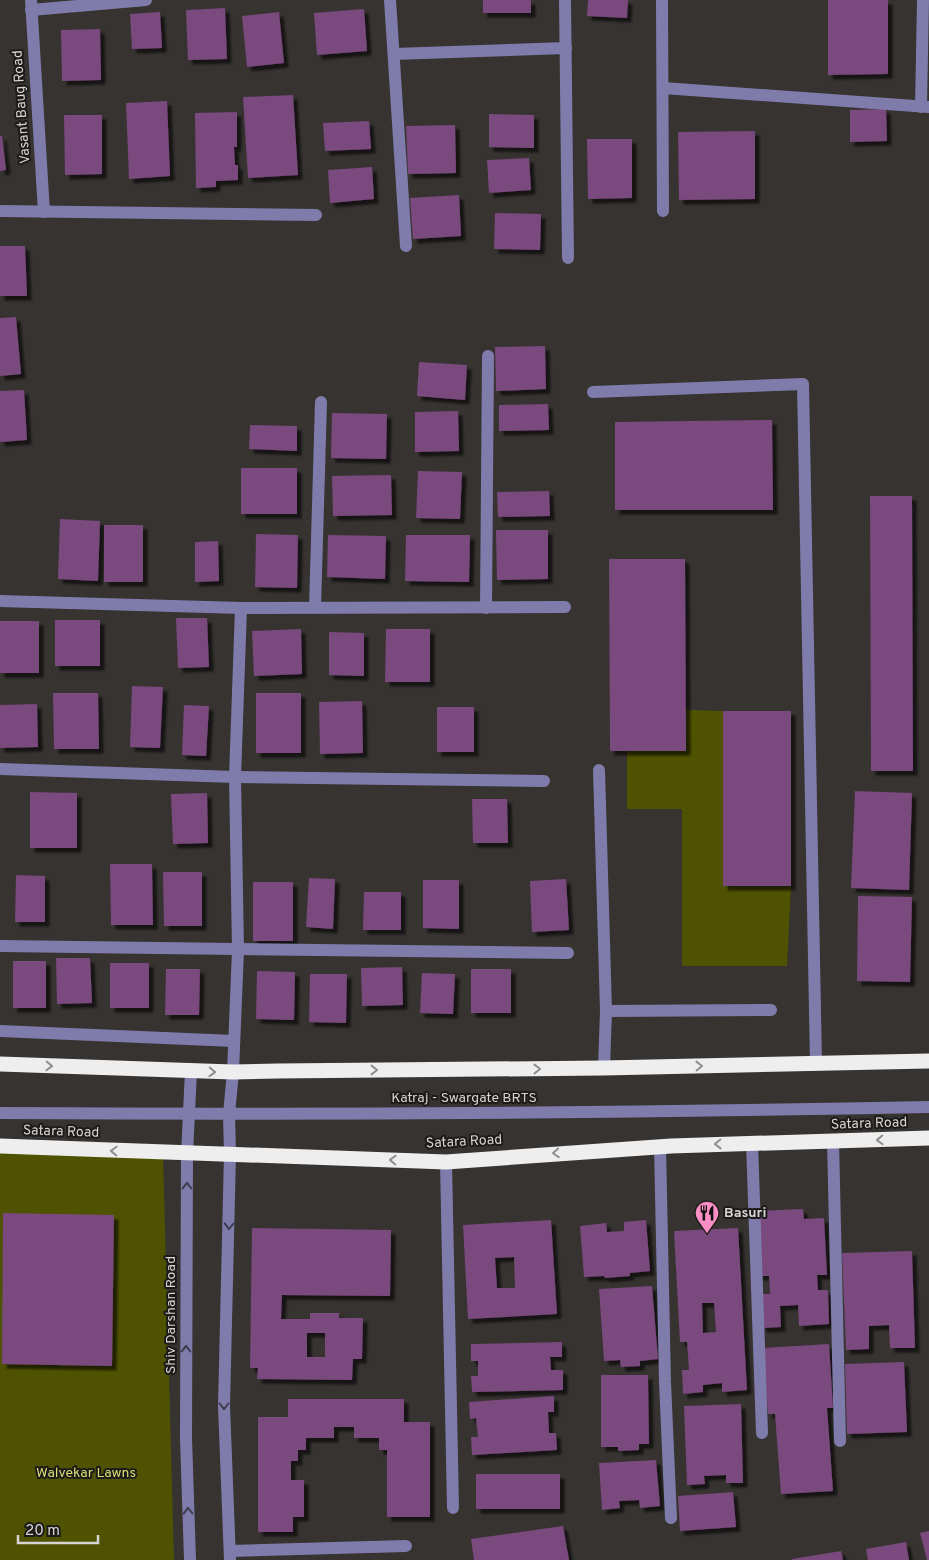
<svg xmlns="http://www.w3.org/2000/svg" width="929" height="1560" font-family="Overpass,sans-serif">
  <defs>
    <filter id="shadow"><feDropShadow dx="4.5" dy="4.5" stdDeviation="1" flood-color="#0009"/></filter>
  </defs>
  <rect width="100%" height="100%" fill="#363331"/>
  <g fill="#4f5200">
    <path d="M627 708 723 711V886H791L787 966H682V809H627Z"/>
    <path d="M0 1146 163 1153 174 1560H0Z"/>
  </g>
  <g fill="#7a487d" fill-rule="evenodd" filter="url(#shadow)">
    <rect x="483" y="0" width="48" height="13"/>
    <path d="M588 0H628L627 18 587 16Z"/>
    <path d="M828 0H888V74L828 75Z"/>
    <path d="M225 8 227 59 188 60 186 10Z"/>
    <path d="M364 9 367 51 317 55 314 13Z"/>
    <path d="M160 12 162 48 132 49 130 14Z"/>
    <path d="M279 12 284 63 247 67 242 16Z"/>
    <path d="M100 29 101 80 62 81 61 30Z"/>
    <path d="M293 95 298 175 248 178 243 97Z"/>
    <path d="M167 101 170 176 129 179 126 103Z"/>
    <path d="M886 109 887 141 850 142V110Z"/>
    <path d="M237 112V147H234L235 165H238V180L216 181V187L196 188 195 113Z"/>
    <path d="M489 114 534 115V148L489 147Z"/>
    <path d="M64 115H102V174L65 175Z"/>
    <path d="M369 121 371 149 325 151 323 123Z"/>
    <path d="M455 125 456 173 408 174 406 126Z"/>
    <path d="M755 131V199L679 200 678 132Z"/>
    <path d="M0 136H2L6 170 0 171Z"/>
    <path d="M587 139H632V198L588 199Z"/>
    <path d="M529 158 531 190 489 193 487 160Z"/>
    <path d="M372 167 374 199 330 203 328 170Z"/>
    <path d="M459 195 461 236 413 239 410 198Z"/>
    <path d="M495 213 541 214 540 250 494 249Z"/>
    <path d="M0 246H25L27 296H0Z"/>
    <path d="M16 317 21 374 0 376V318Z"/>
    <path d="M545 346 546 389 496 391 495 347Z"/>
    <path d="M419 362 467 365 465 400 417 396Z"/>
    <path d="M24 390 27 440 0 442V391Z"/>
    <path d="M548 404 549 430 499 431V405Z"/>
    <path d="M458 411 459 451 415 452V412Z"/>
    <path d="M332 413 387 414 386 459 331 458Z"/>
    <path d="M772 420 773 510H615V422Z"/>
    <path d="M250 425 297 426V451L249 449Z"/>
    <rect x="241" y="468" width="56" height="46"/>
    <path d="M418 471 462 472 460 519 416 518Z"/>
    <path d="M391 475 392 515 333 516 332 476Z"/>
    <path d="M549 491 550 516 498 517 497 492Z"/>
    <path d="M870 496H912L913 771H871Z"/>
    <path d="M60 519 100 521 98 581 58 579Z"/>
    <rect x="104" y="525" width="39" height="57"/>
    <path d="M496 530H548V579L497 580Z"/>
    <path d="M256 534 298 535 297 588 255 587Z"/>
    <path d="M328 535 386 536 385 579 327 577Z"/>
    <path d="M406 535H470L469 582 405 581Z"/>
    <path d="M218 541 219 581 195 582V542Z"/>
    <path d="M609 559H685L686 751H610Z"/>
    <path d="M176 618H207L209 667 178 668Z"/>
    <rect x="55" y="620" width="45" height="46"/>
    <rect x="0" y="621" width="39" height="52"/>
    <path d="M301 629 302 674 254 676 252 631Z"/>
    <path d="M386 629H430V682H385Z"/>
    <path d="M329 632 364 633V676L329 675Z"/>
    <path d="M132 686 163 687 160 748 130 747Z"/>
    <path d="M53 693H98L99 749H54Z"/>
    <rect x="256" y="693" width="45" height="60"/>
    <path d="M362 701 363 753 320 754 319 702Z"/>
    <path d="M37 704 38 747 0 748V705Z"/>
    <path d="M184 705 209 706 206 756 182 755Z"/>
    <rect x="437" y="707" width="37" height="45"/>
    <rect x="723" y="711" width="68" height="175"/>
    <path d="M855 791 912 793 909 890 851 888Z"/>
    <path d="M30 792 77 793V848H30Z"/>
    <path d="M207 793 208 843 173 844 171 794Z"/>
    <path d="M472 799H507L508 843H473Z"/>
    <path d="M110 864H152L153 925H111Z"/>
    <path d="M163 872H202V926H164Z"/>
    <path d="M16 875 45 876V922H15Z"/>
    <path d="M309 878 335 879 333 929 306 927Z"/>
    <path d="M566 879 569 930 532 932 530 881Z"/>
    <path d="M423 880H459V929L423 928Z"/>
    <rect x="253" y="882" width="40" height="59"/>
    <path d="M364 892H401V930H363Z"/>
    <path d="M858 896 912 897 910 982 857 981Z"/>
    <path d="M56 958H90L92 1003 57 1004Z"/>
    <rect x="13" y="961" width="33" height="47"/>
    <rect x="110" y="963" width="39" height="45"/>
    <path d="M402 967 403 1005 362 1006 361 968Z"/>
    <path d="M166 969H200L199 1015H165Z"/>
    <rect x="471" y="969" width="40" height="44"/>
    <path d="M257 971 295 972 294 1020 256 1019Z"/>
    <path d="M422 973 455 974 453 1014 420 1013Z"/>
    <path d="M310 974H347L346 1023 309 1022Z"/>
    <path d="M803 1209 804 1219 824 1218 827 1275H817L818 1290H828L829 1324 799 1326 798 1305 780 1306 781 1327 762 1328 760 1294H770L769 1276H759L756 1211Z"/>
    <path d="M3 1213 114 1215 112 1366 2 1364Z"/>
    <path d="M551 1220 557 1314 468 1319 463 1225ZM514 1257 515 1288H497L495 1258Z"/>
    <path d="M646 1220 650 1271 630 1273V1276L605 1278 604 1276 584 1277 580 1226 606 1223 607 1232 624 1231V1222Z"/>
    <path d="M252 1228 391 1230 390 1296 282 1295 281 1319H310V1313H339V1318H363L362 1359H353L352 1380 257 1379 258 1368H250ZM307 1333H325V1357H307Z"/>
    <path d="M738 1228 747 1390 722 1392V1383L703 1385V1392L683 1394 682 1370H689L687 1342H680L674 1231ZM702 1303H714L716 1332 703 1333Z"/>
    <path d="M912 1251 915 1348H890L889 1325 869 1326V1349L846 1350 842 1253Z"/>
    <path d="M652 1286 658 1359 640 1361V1366L621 1367 620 1360 604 1361 599 1289Z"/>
    <path d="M562 1342V1357H550L551 1370H563V1390L472 1392 471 1376H478V1361H471V1344Z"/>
    <path d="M829 1344 833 1408H827L833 1491 781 1494 775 1414H768L763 1348Z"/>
    <path d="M904 1362 907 1432 847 1434 845 1364Z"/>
    <path d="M601 1375H648L649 1444H639V1450L618 1451V1447H601Z"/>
    <path d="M554 1396V1412H548L549 1433H556L557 1450 472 1455 471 1437H478L476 1418 470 1419 469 1402Z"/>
    <path d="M288 1399H404V1422H430V1517H387V1450H379V1438H354V1427H334V1438H306V1450H298V1461H291V1480H304V1517H293V1532H258V1417H288Z"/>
    <path d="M741 1404 743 1483H726V1475L704 1476 705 1484 687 1485 684 1406Z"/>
    <path d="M656 1460 660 1506 640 1508 639 1500 619 1501 620 1508 602 1510 599 1463Z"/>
    <rect x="476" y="1474" width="84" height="35"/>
    <path d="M733 1492 736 1527 680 1531 678 1496Z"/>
    <path d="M563 1526 569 1560H474L471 1539Z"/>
    <path d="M929 1531V1560H927L920 1533Z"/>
    <path d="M906 1542 909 1560H868L866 1549Z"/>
    <path d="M841 1551 843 1560H792V1559Z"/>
  </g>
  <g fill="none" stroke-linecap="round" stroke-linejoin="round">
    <g stroke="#7f7cac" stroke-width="12">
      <path d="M31 0 44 212"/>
      <path d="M390 0 406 246"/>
      <path d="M565 0 568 258"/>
      <path d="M662 0 663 211"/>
      <path d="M31 10 146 0"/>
      <path d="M394 54 566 48"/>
      <path d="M663 88 929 107"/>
      <path d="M921 107 923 0"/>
      <path d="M0 211 316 215"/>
      <path d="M593 392 803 384 816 1064"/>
      <path d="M0 601 241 608 565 607"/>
      <path d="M315 608 321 402"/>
      <path d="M486 608 488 356"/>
      <path d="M0 769 235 777 544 781"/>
      <path d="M599 770 606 1011 604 1068"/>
      <path d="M0 946 568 953"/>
      <path d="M606 1011 771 1010"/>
      <path d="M0 1031 234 1041"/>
      <path d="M0 1113C310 1115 619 1113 929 1107"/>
      <path d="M833 1141 840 1441"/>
      <path d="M752 1143 762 1433"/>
      <path d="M660 1146 665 1382 671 1518"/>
      <path d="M446 1162 453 1508"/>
      <path d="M230 1551 406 1546"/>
      <path d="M190 1560 186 1438 187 1154 191 1071"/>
      <path d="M230 1560 224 1406 230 1154 229 1114 233 1072 238 950 235 777 241 608"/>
    </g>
    <g stroke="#eee" stroke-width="15">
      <path d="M0 1064 233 1072 278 1071 604 1068 929 1061"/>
      <path d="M0 1146 446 1162 671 1146 929 1138"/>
    </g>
  </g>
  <defs><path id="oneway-chevron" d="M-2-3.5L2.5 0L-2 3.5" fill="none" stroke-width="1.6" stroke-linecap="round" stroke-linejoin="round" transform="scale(1.25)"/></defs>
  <g stroke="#908f8f">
    <use href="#oneway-chevron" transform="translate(49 1066) rotate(2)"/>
    <use href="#oneway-chevron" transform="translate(699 1066) rotate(-1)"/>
    <use href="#oneway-chevron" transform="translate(537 1069)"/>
    <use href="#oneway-chevron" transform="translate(374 1070)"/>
    <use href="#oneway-chevron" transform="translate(212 1072) rotate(2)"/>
    <use href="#oneway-chevron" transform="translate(880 1140) rotate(178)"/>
    <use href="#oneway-chevron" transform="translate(718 1144) rotate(179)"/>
    <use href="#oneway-chevron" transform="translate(114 1151) rotate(-178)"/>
    <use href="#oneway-chevron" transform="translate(556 1153) rotate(176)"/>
    <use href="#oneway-chevron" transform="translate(393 1160) rotate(-178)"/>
  </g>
  <g stroke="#3f3d4d">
    <use href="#oneway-chevron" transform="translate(187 1186) rotate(-90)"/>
    <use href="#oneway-chevron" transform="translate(229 1226) rotate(92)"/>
    <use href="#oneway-chevron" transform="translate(186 1349) rotate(-90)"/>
    <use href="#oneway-chevron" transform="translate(224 1406) rotate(90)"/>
    <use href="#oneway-chevron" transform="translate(188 1511) rotate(-92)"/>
  </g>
  <defs>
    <symbol id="restaurant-pin" viewBox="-11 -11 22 30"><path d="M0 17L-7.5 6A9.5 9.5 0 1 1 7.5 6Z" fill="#fb8fc5" stroke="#1d1b1a"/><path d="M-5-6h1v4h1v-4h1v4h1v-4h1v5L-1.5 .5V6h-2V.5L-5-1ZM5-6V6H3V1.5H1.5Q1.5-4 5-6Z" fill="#111"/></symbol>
  </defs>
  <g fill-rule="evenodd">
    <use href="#restaurant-pin" x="693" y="1199" width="28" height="38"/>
  </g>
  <g text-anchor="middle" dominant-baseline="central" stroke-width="4" stroke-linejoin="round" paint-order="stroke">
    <g font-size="14" fill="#d7d5d3" stroke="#1d1b1a">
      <text transform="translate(22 107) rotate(-94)">Vasant Baug Road</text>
      <text x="464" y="1098">Katraj - Swargate BRTS</text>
      <text transform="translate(869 1124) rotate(-2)">Satara Road</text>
      <text transform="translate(61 1132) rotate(2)">Satara Road</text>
      <text transform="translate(464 1142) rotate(-3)">Satara Road</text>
      <text transform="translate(171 1315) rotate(-90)">Shiv Darshan Road</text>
    </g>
    <g font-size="14" font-weight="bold" fill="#d7d5d3" stroke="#1d1b1a" text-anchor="start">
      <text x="724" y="1213">Basuri</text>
    </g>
    <g font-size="14" fill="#d8df73" stroke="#1d1b1a">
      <text x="86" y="1473">Walvekar Lawns</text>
    </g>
  </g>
  <path d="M18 1535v8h80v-8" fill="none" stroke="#d7d5d3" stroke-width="2.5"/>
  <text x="25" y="1535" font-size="15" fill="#d7d5d3" stroke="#1d1b1a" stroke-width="4" paint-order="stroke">20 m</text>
</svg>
